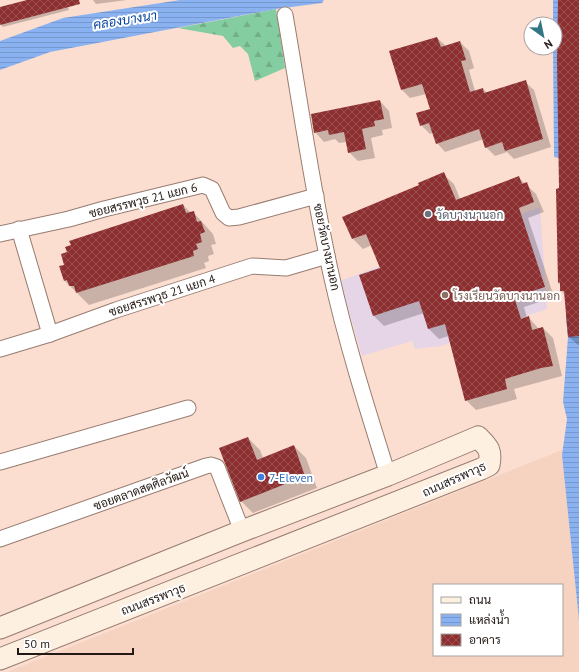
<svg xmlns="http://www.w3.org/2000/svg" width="579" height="672" font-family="'PT Sans',Sarabun,sans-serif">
  <defs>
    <pattern id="forest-firs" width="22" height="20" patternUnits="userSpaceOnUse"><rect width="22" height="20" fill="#84cda0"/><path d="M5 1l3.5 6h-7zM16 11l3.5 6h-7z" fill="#72af89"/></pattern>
    <pattern id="water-rules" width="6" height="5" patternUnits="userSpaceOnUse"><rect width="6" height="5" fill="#8ab2f1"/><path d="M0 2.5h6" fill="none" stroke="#7798ce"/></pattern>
    <pattern id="building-cross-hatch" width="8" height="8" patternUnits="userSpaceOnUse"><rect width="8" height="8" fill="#8d2f30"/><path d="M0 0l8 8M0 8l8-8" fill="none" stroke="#995252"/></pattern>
  </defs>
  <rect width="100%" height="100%" fill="#fcded1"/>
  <path fill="#f6d2c0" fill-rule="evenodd" d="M562 450V455L579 620V672H7ZM434 585H562V655H434Z"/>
  <path fill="#e6d5e7" d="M540 207 547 309 441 346 415 349 412 341 362 356 340 281Z"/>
  <path fill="url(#forest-firs)" d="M276 9 285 68 255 81 248 54 240 46 233 48 223 36 178 28Z"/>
  <g fill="url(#water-rules)">
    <path d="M180 0H324L322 3 276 9 50 52 0 70V41L63 18Z"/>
    <path d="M553 0H579V161L554 157 553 48H555V24H553Z"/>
    <path d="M567 214H579V620L562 455 567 419 563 402 568 337 566 320Z"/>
  </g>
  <g fill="#0003">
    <path d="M31 0H66L69 10 3 27 0 24V8Z"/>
    <path d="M93 0H127L96 4Z"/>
    <path d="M558 0H579V345H578L569 337 566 295 561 291V285L558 283 560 189Z"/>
    <path d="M437 38 446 46 460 42 469 51 474 68 469 70 475 91 483 89 487 93 525 82 534 90 551 147 514 159 507 152 495 156 486 147 484 139 445 152 437 143 433 133 430 134 421 125 431 110 426 94 410 98 402 90Z"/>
    <path d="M380 101 389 111 392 128 382 130 383 135 371 138 375 158 358 161 349 152 347 142 339 143 335 139 324 142 315 132Z"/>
    <path d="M443 174 454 184 460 199 519 178 536 194 544 212 528 218 554 297 524 307 527 318H529L539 329 543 328 553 338 562 376 514 389 517 399 476 410 466 400 449 336 439 339 429 329 424 313 384 326 374 316 360 275 382 268 372 245 363 249 353 239 420 186Z"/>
    <path d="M183 205 191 213 193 212 213 234 216 244 211 245 214 254 208 256 209 261 204 263 206 268 89 305 65 281 61 267Z"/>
    <path d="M248 438 260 450 263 458 294 446 306 458 317 488 253 513 241 501Z"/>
  </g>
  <g fill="url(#building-cross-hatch)">
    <path d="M27 0H79L80 4 0 25V7Z"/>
    <path d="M558 0H579V336L568 337 564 291H560V282L558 283 556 189 559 188 557 60Z"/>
    <path d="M437 37 441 47 460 41 466 60 461 61 470 92 483 88 484 93 526 80 543 139 505 151 502 142 485 148 479 129 436 144 429 123 420 126 416 113 430 109 422 84 401 90 389 51Z"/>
    <path d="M380 100 384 119 374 121 375 126 362 129 366 149 348 153 344 132 329 135 328 130 314 133 311 114Z"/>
    <path d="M444 172 456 200 519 176 522 184 527 182 534 202 519 208 545 287 514 297 521 319 529 316 532 330 543 327 553 366 541 368 505 379 507 389 465 401 445 324 428 329 419 301 373 316 359 275 380 268 366 234 352 239 342 217 419 185 418 183Z"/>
    <path d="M183 204 186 213 194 211 197 222 201 221 205 232 200 234 202 242 196 244 198 249 193 251 194 256 76 293 74 286H69L67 280 64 281 59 266 64 265 61 254 67 252 65 247 71 245 69 241Z"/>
    <path d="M248 437 257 460 294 445 305 476 240 502 219 448Z"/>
  </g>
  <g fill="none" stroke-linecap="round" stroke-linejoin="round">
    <defs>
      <g id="street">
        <path d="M285 15C300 101 312 189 331 274 346 342 367 408 388 475"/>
        <path d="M19 229 50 334"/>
        <path d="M0 234 69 219 104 209 203 185 212 189 223 213 229 218 239 217 316 196"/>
        <path d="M0 349 50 334 116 310 252 266 286 268 327 256"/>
        <path d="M0 462 188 408"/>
        <path d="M0 539 206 466 211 465 217 467 242 531"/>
      </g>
      <path id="secondary" d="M0 628 242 531 388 475 478 437C488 447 492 450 489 465L481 469 0 659"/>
    </defs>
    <use href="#street" stroke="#977c70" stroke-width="17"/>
    <use href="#secondary" stroke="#977c70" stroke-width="23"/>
    <use href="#street" stroke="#fff" stroke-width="15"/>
    <use href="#secondary" stroke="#fef0e1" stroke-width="21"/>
  </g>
  <circle fill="#6b7280" stroke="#fff" stroke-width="1.5" cx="428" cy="214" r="4"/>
  <circle fill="#8d6e63" stroke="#fff" stroke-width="1.5" cx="445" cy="295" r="4"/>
  <circle fill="#3f7fe0" stroke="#fff" stroke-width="1.5" cx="261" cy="477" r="4"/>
  <g text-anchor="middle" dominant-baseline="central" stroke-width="4" stroke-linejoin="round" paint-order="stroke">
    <g font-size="12" fill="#231914" stroke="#fff">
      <text transform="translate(143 200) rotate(-14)">ซอยสรรพวุธ 21 แยก 6</text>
      <text transform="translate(327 247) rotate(78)">ซอยวัดบางนานอก</text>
      <text transform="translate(162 295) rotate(-18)">ซอยสรรพวุธ 21 แยก 4</text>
      <text transform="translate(454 479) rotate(-24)">ถนนสรรพาวุธ</text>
      <text transform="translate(141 489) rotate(-20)">ซอยตลาดสดศิลวัฒน์</text>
      <text transform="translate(153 599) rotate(-21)">ถนนสรรพาวุธ</text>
    </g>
    <g font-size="12" fill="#5b616d" stroke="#fff" text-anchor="start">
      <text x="436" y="214">วัดบางนานอก</text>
    </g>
    <g font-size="12" fill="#785e54" stroke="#fff" text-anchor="start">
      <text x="453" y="295">โรงเรียนวัดบางนานอก</text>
    </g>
    <g font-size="12" fill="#366cbe" stroke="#fff" text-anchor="start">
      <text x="269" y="477">7-Eleven</text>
    </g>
    <g font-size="13" font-style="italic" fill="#06449e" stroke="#fff">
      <text transform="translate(125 20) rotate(-9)">คลองบางนา</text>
    </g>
  </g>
  <rect x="433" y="584" width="130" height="72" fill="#ffffff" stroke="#a7a3a1"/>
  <rect x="441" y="597" width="20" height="6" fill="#fef0e1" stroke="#a7a3a1"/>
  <text x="469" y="604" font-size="12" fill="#231914">ถนน</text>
  <rect x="441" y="614" width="20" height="12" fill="url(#water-rules)" stroke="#a7a3a1"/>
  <text x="469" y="624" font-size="12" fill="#231914">แหล่งน้ำ</text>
  <rect x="441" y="634" width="20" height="12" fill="url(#building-cross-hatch)" stroke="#a7a3a1"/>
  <text x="469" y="644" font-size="12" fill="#231914">อาคาร</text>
  <g transform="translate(543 36) rotate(147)"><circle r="19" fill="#ffffff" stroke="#a7a3a1"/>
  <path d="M0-3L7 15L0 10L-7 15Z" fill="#327686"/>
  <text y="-6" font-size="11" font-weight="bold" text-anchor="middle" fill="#231914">N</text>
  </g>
  <path d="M18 648v6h115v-6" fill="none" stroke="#231914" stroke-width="2"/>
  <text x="24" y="648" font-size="12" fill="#231914" stroke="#ffffff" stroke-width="3" paint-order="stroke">50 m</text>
</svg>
